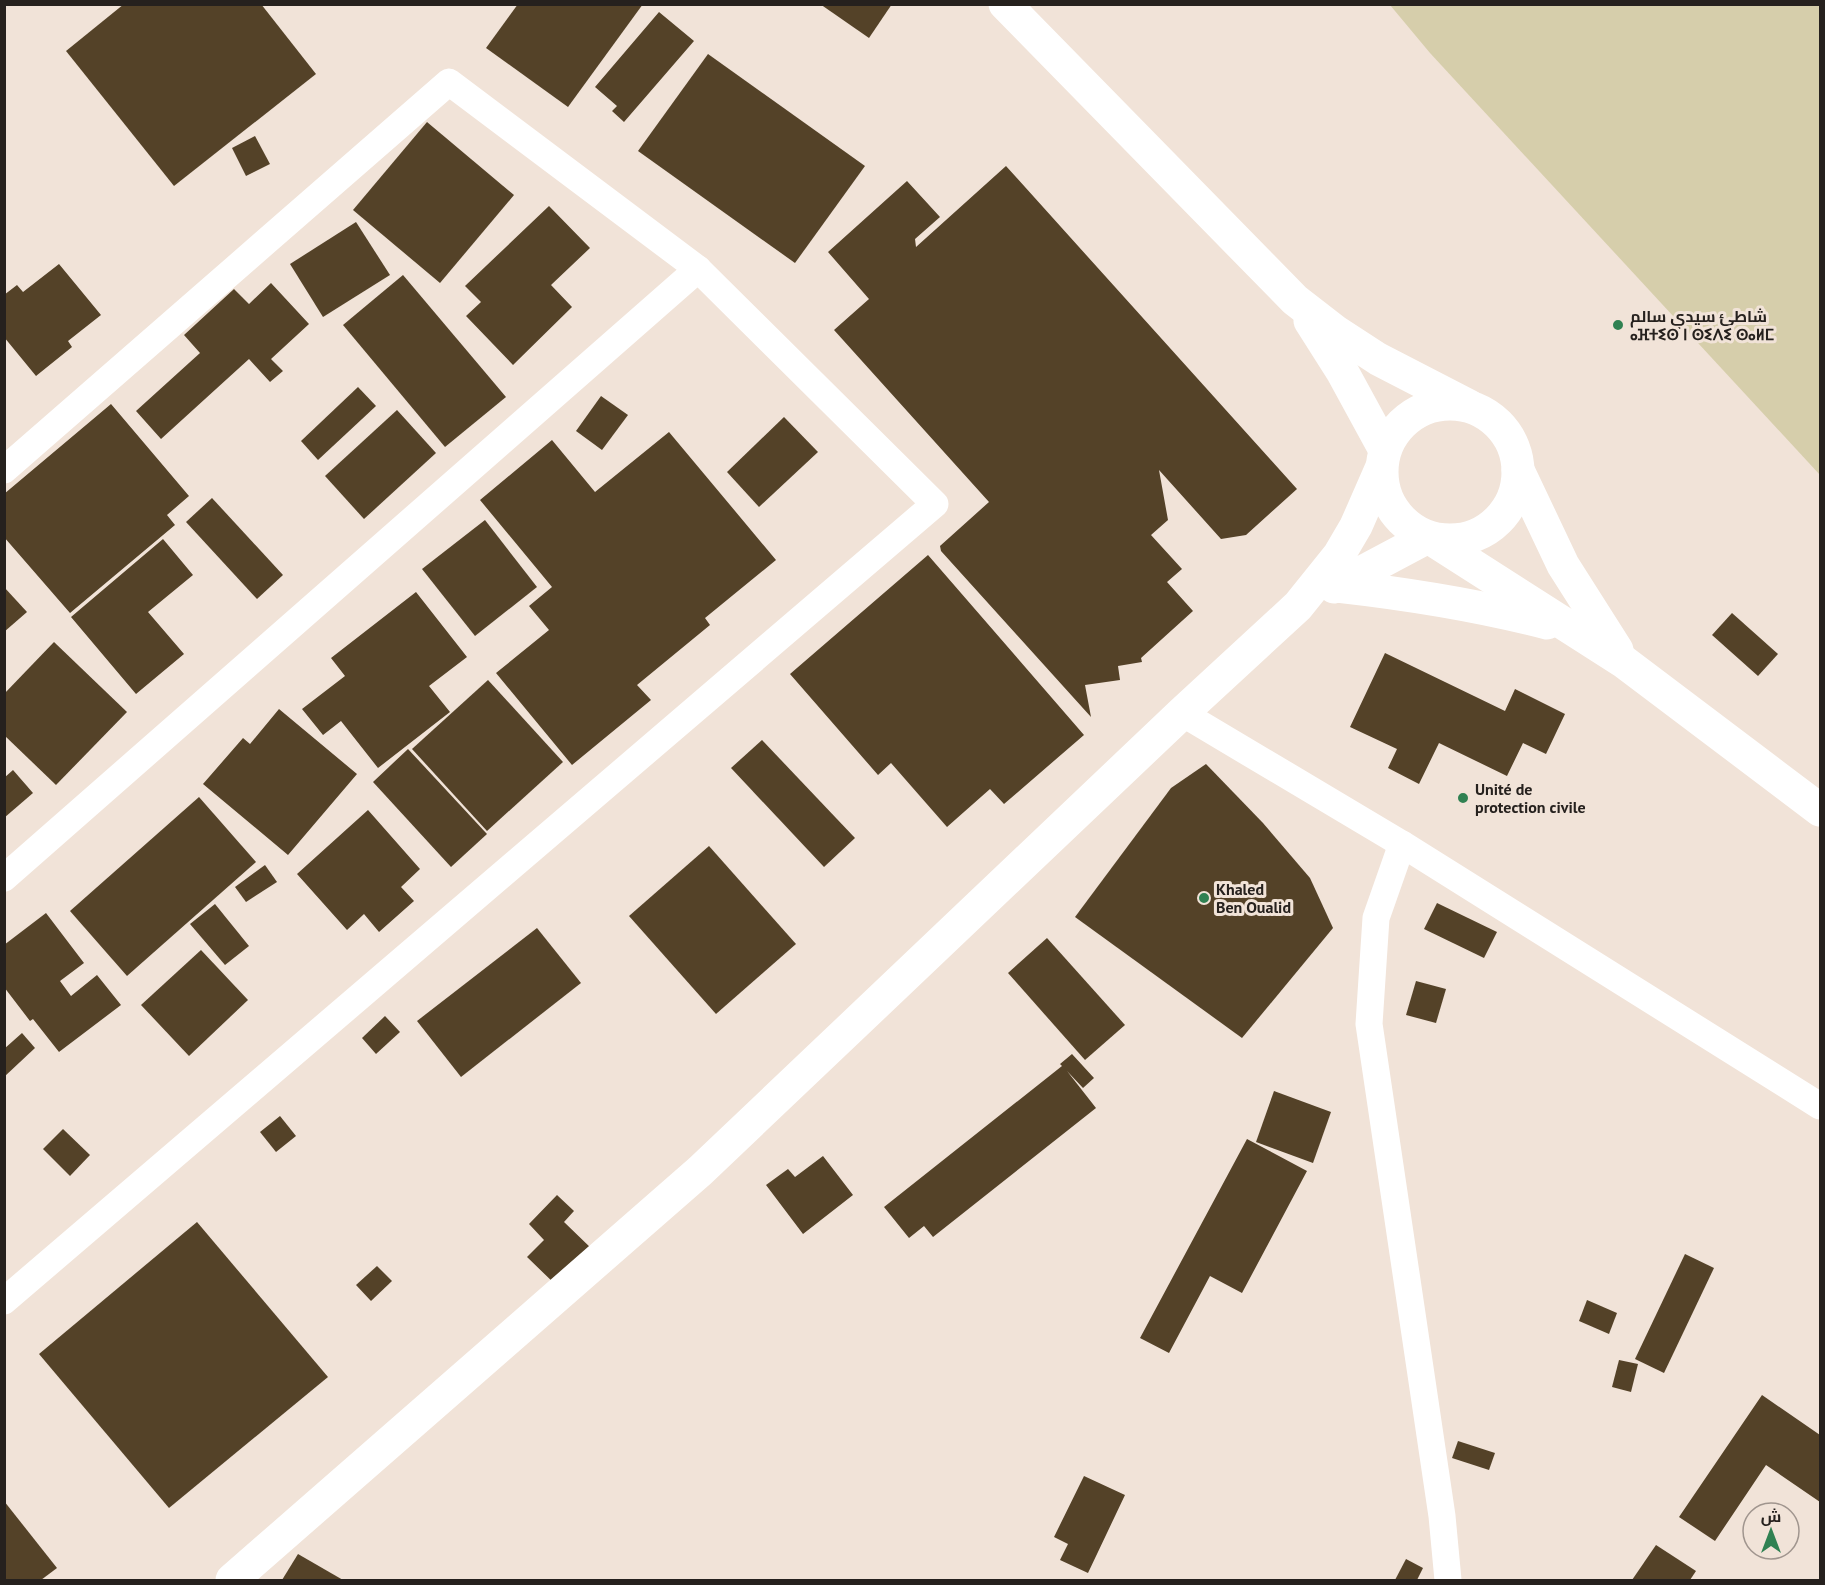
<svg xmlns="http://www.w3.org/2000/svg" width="1825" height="1585" font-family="'PT Sans',Cairo,'Noto Sans Tifinagh',sans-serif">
  <rect width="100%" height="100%" fill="#f1e3d8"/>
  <path fill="#d6ceab" d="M1390 5H1820V475L1430 53Z"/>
  <g fill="#544228">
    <path d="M124 4H261L316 74 174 186 66 51Z"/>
    <path d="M518 4H643L568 107 486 48Z"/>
    <path d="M820 4H892L869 38Z"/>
    <path d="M659 12 694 41 624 122 612 111 617 106 595 87Z"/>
    <path d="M708 54 865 166 795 263 638 151Z"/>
    <path d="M427 122 514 195 440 283 353 210Z"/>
    <path d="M255 136 270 164 246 176 232 148Z"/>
    <path d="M1006 166 1297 489 1246 535 1221 539 1159 470 1168 520 1151 535 1182 569 1167 582 1193 611 1141 658 1142 662 1118 666 1120 680 1085 685 1091 717 941 551 940 546 989 502 834 330 869 299 828 252 907 181 940 217 915 239 916 247Z"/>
    <path d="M549 206 590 248 551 285 572 307 513 365 466 316 481 302 465 286Z"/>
    <path d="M356 222 390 275 323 317 290 264Z"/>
    <path d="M59 264 101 315 68 341 72 347 36 376 4 337V295L17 285 23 292Z"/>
    <path d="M403 275 506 397 445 447 343 325Z"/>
    <path d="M271 283 309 324 271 359 283 371 270 382 249 359 161 439 136 411 200 353 184 335 234 289 249 304Z"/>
    <path d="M358 387 376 406 318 460 301 441Z"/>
    <path d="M601 396 628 415 602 450 576 431Z"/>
    <path d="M111 404 189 496 167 515 175 525 70 613 4 537V494Z"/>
    <path d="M397 410 436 453 364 519 325 476Z"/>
    <path d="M784 417 818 452 759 507 727 472Z"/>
    <path d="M669 432 776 560 705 618 710 625 637 685 651 700 572 765 496 673 549 630 529 606 552 587 480 500 552 440 595 492Z"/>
    <path d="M212 498 283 575 257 599 186 522Z"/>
    <path d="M485 520 537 587 475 636 422 569Z"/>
    <path d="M163 539 193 575 148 612 184 654 136 694 71 617Z"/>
    <path d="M928 555 1084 735 1004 804 990 789 947 827 891 763 878 775 790 674Z"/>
    <path d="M4 587 27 612 4 632Z"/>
    <path d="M416 592 467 657 429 686 450 712 378 768 341 721 323 735 302 709 345 676 331 658Z"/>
    <path d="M1732 613 1778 654 1758 676 1712 635Z"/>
    <path d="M54 642 127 712 56 785 4 735V694Z"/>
    <path d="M1385 653 1505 711 1515 689 1565 714 1546 754 1523 743 1507 776 1439 743 1419 784 1388 768 1397 749 1350 727Z"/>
    <path d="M488 680 563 762 487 831 412 749Z"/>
    <path d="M279 709 357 774 288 855 203 784 243 738 250 744Z"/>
    <path d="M762 740 855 838 824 867 731 768Z"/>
    <path d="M408 749 487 834 451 867 373 782Z"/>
    <path d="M1206 764 1263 823 1310 878 1333 928 1242 1038 1075 917 1171 788Z"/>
    <path d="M13 770 33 793 4 818V778Z"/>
    <path d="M199 797 256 862 127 976 70 911Z"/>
    <path d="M368 810 420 869 401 887 414 901 379 932 364 914 347 930 297 874Z"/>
    <path d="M709 846 796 944 716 1014 629 916Z"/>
    <path d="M265 865 277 882 246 902 235 887Z"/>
    <path d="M1437 903 1497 932 1484 958 1424 929Z"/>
    <path d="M215 904 249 946 225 965 190 924Z"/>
    <path d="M46 913 84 963 60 981 71 996 97 975 121 1005 59 1052 33 1019 30 1021 4 987V945Z"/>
    <path d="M537 928 581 983 461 1077 417 1021Z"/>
    <path d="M1047 938 1125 1025 1085 1060 1008 973Z"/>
    <path d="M201 950 248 1000 189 1056 141 1005Z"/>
    <path d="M1416 981 1446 989 1436 1023 1406 1015Z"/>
    <path d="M385 1016 400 1032 376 1054 362 1038Z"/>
    <path d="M22 1033 35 1048 4 1077V1049Z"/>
    <path d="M1072 1054 1094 1078 1083 1088 1067 1071 1096 1108 933 1237 924 1226 909 1238 884 1207 1062 1066 1060 1064Z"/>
    <path d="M1274 1091 1331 1112 1313 1163 1256 1142Z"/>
    <path d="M280 1116 296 1136 276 1152 260 1132Z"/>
    <path d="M63 1129 90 1155 70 1176 43 1149Z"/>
    <path d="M1247 1139 1307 1171 1242 1293 1210 1276 1169 1353 1140 1338Z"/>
    <path d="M823 1156 853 1195 803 1234 766 1185 788 1169 795 1177Z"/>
    <path d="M557 1195 574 1211 564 1222 593 1250 558 1287 527 1257 544 1240 529 1224Z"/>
    <path d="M197 1222 328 1377 169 1508 39 1354Z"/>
    <path d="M1685 1254 1714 1268 1664 1373 1635 1359Z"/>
    <path d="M377 1266 392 1281 371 1301 356 1285Z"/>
    <path d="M1587 1300 1617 1313 1609 1334 1579 1321Z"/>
    <path d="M1619 1360 1638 1364 1631 1392 1612 1387Z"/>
    <path d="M1762 1395 1820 1435V1502L1766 1465 1715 1541 1679 1517Z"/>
    <path d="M1458 1441 1495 1453 1489 1470 1452 1458Z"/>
    <path d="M1084 1476 1125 1495 1088 1573 1060 1560 1068 1544 1054 1537Z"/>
    <path d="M4 1501 57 1568 41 1580H4Z"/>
    <path d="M1656 1545 1696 1571 1690 1580H1632Z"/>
    <path d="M298 1554 343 1580H282Z"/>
    <path d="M1406 1559 1423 1568 1417 1580H1395Z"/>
  </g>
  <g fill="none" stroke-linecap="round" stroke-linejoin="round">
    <g stroke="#fff" stroke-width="27">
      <path d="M4 470 449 82 698 269 935 504 4 1301"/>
      <path d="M1182 713 1402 844 1820 1106"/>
      <path d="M1402 844 1376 918 1369 1024 1442 1516 1448 1580"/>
      <path d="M4 878 698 269"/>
    </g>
    <g stroke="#fff" stroke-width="33">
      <path d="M1005 4 1295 300 1335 331 1378 359 1469 406"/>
      <path d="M1310 321 1343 373 1385 450"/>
      <circle cx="1450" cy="472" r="68"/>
      <path d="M1518 470 1563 565 1617 650"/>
      <path d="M1430 538 1624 662 1820 810"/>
      <path d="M1337 586C1408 594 1478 605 1547 623"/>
      <path d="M1334 587 1428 537"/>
      <path d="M232 1580 700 1171 1182 713 1298 606 1339 555 1356 526 1381 469"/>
    </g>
  </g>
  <g fill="#308152" stroke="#f1e3d8" stroke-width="2">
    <circle cx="1618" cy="325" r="6"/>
    <circle cx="1463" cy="798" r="6"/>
    <circle cx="1204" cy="898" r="6"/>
  </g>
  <g text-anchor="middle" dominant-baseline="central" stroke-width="6" stroke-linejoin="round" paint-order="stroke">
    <g font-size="16" font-weight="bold" fill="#26211e" stroke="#f1e3d8" text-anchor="start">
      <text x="1630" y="316">شاطئ سيدي سالم<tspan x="1630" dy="18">ⴰⴼⵜⵉⵙ ⵏ ⵙⵉⴷⵉ ⵙⴰⵍⵎ</tspan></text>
      <text x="1475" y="789">Unité de<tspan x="1475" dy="18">protection civile</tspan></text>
      <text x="1216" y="889">Khaled<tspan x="1216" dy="18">Ben Oualid</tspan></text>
    </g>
  </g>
  <rect width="1825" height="1585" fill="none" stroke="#26211e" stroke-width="12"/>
  <g transform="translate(1771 1531)"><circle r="28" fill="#f1e3d8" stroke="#a0958e" stroke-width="1.5"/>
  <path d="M0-4.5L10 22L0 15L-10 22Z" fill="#308152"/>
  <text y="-9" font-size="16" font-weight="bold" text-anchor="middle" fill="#26211e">ش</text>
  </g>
</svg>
